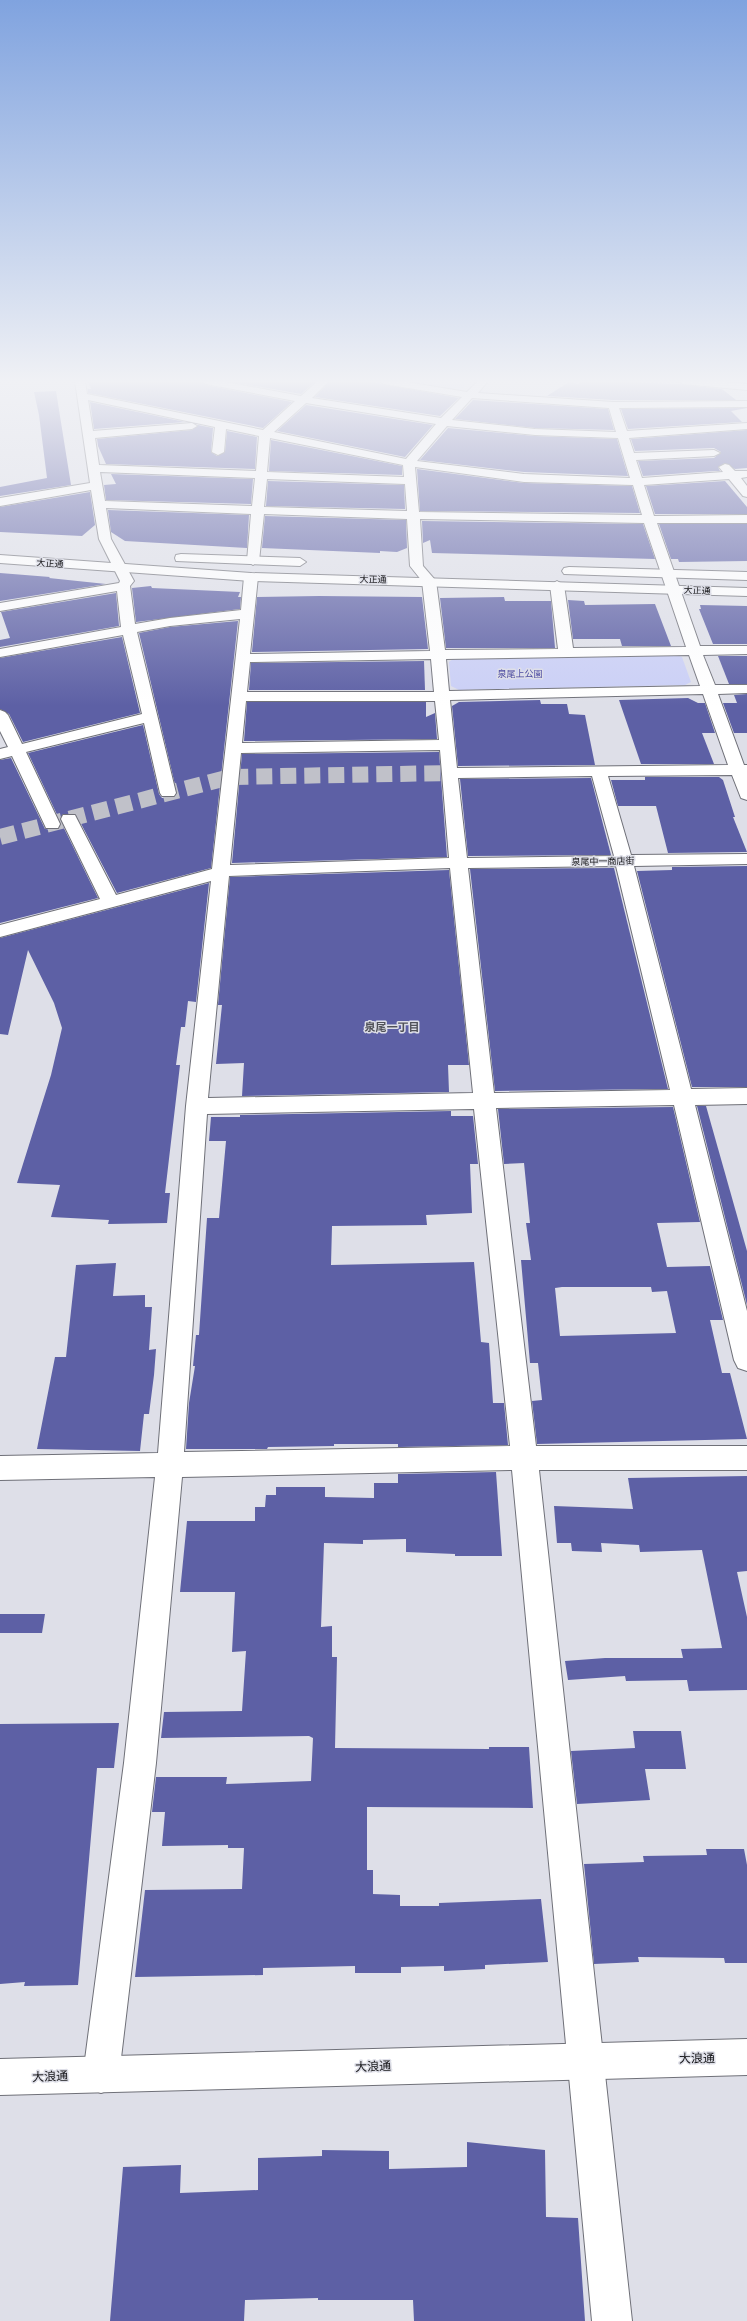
<svg xmlns="http://www.w3.org/2000/svg" width="747" height="2321" font-family="'PT Sans','Noto Sans JP',sans-serif">
  <rect width="100%" height="100%" fill="#dedfe8"/>
  <g fill="#cacff6">
    <path d="M404 381H469L463 388 454 389Z"/>
    <path d="M674 654 682 657 691 682 685 685 459 690 451 686 449 662 453 659Z"/>
  </g>
  <g fill="#5d60a5" fill-rule="evenodd">
    <path d="M88 381H200L206 385 292 402 263 428 88 393V389H91Z"/>
    <path d="M226 381H316L301 394Z"/>
    <path d="M330 381H365L459 398 440 416 315 397Z"/>
    <path d="M582 381 680 384 722 389 736 400H613L547 396 569 382 578 384Z"/>
    <path d="M56 391 71 485 0 496V487L47 478 39 415 34 392Z"/>
    <path d="M473 400 608 409 614 430 535 428 455 419Z"/>
    <path d="M90 402 185 422 94 429Z"/>
    <path d="M306 405 433 425 405 457 277 431Z"/>
    <path d="M747 408 731 411 742 422 628 429 621 409Z"/>
    <path d="M198 425 213 428 211 452 217 456 225 452 227 431 257 437 255 469 106 464 98 446 97 439 192 430Z"/>
    <path d="M448 428 535 436 617 439 628 476 524 472 420 460Z"/>
    <path d="M747 430V468L735 469 725 463 718 467 720 471H715L643 476 638 461 714 458 721 452 714 448 635 451 631 439Z"/>
    <path d="M271 440 402 466V475L269 471Z"/>
    <path d="M417 469 524 483 632 486 640 513 420 511Z"/>
    <path d="M111 474 253 479 251 504 106 500 104 485 116 484Z"/>
    <path d="M268 481 404 485 405 509 266 506Z"/>
    <path d="M725 481 747 507V514H655L646 486Z"/>
    <path d="M90 492 95 525 82 536 0 532V507Z"/>
    <path d="M108 510 249 515 247 548 125 541 111 532Z"/>
    <path d="M265 516 406 520 407 548 397 552 380 551V553L262 548Z"/>
    <path d="M422 521 643 524 655 559 432 553 430 540 423 543Z"/>
    <path d="M659 524H747V561L679 562 678 559H671Z"/>
    <path d="M0 573 50 577 49 578 106 584 0 601Z"/>
    <path d="M151 586 152 588 240 592 238 597H241L240 609 136 622 132 588Z"/>
    <path d="M116 593 119 626 0 647V640L10 638 1 612Z"/>
    <path d="M319 596 422 597 428 649 252 652 257 597Z"/>
    <path d="M504 597 505 601H551L555 648H446L440 598Z"/>
    <path d="M568 600 584 601 585 605 655 604 671 646H622L620 639H573Z"/>
    <path d="M700 605 747 606V644H713L699 609H701Z"/>
    <path d="M238 621 211 868 117 893 76 814H63L60 820 98 898 0 923V760L11 758 45 829 58 830 61 823 28 753 143 725 159 794 162 798 175 797 177 793 139 633 170 627Z"/>
    <path d="M122 637 140 713 23 742 9 714 0 709V658Z"/>
    <path d="M718 656H747V684H729Z"/>
    <path d="M424 661 425 690H249L251 663Z"/>
    <path d="M747 694V733H734L723 703H737L734 695Z"/>
    <path d="M688 698 698 703H705L715 733H702L714 764H641L619 700Z"/>
    <path d="M540 700 541 704H567L569 714 585 715 595 765 458 766 452 706 459 702Z"/>
    <path d="M247 702H426V717L435 713 437 739 244 741Z"/>
    <path d="M439 752 447 857 232 863 242 754Z"/>
    <path d="M645 777H719L723 780 735 817H733L747 852 668 853 656 806H618L611 780H645Z"/>
    <path d="M591 778 611 855 468 856 460 779Z"/>
    <path d="M747 866V1087H692L637 871 672 870V867Z"/>
    <path d="M614 868 668 1089 495 1091 470 869Z"/>
    <path d="M449 870 469 1065H448L449 1092 242 1096 244 1063 216 1064 222 1005H218L230 877Z"/>
    <path d="M209 883 196 1002 188 1001 185 1027H181L176 1065H180L165 1193H170L167 1223 108 1224 109 1220 51 1217 60 1185 17 1183 51 1075 62 1028 54 1003 28 950 8 1035 0 1034V938Z"/>
    <path d="M697 1106H706L747 1251V1305Z"/>
    <path d="M673 1107 700 1222 657 1223 667 1267 710 1266 723 1320H710L722 1373H730L747 1439 537 1444 532 1401 542 1400 538 1363H530L521 1260H531L526 1223H530L524 1163 504 1164 498 1109ZM562 1287H651L652 1292 667 1291 676 1333 560 1336 555 1288Z"/>
    <path d="M451 1111V1116H473L478 1164H470L472 1213 426 1215 427 1225 332 1226 331 1265 474 1262 481 1342 489 1343 493 1403H504L508 1445 398 1447V1444H334V1446L268 1447 267 1449H186L189 1403 195 1366H193L196 1335H199L207 1218H219L226 1141H209L211 1117H240V1115Z"/>
    <path d="M116 1263 113 1296 145 1295V1307H152L149 1350 156 1349 154 1375 149 1414H144L140 1451 37 1449 55 1357H66L76 1265Z"/>
    <path d="M496 1472 502 1556H455V1554L406 1552V1539L363 1540V1544L324 1543 321 1627 332 1626V1657H337L335 1748 489 1749V1747H529L533 1808 367 1807V1870H373V1894L400 1895V1906H439V1903L541 1899 548 1962 485 1965V1969L444 1971V1966L401 1967V1973H355V1966L263 1968V1975L135 1977 145 1890 242 1889 244 1848H228V1845L162 1846 165 1812H152L156 1777H227L226 1784 311 1781 313 1738 309 1736 161 1738 164 1712 242 1711 246 1651 232 1652 235 1592H180L187 1521H255V1507H265L266 1495H276V1487H325V1497L374 1498V1483H398V1474Z"/>
    <path d="M747 1476V1571L737 1572 747 1617V1690L689 1691 687 1680 626 1681 625 1676 568 1680 565 1661 605 1658H683L681 1649 722 1648 702 1550 640 1552 639 1545 601 1543 602 1552 572 1551 571 1543H557L554 1506 633 1509 628 1478Z"/>
    <path d="M0 1614H45L42 1633H0Z"/>
    <path d="M119 1723 114 1768H97L78 1985 24 1986 25 1982 0 1984V1724Z"/>
    <path d="M633 1731H681L686 1769H645L650 1800 577 1804 571 1751 635 1748Z"/>
    <path d="M706 1849H744L747 1865V1963H725L724 1958 638 1957 639 1962 594 1964 584 1864 644 1862 643 1856 707 1855Z"/>
    <path d="M467 2142 545 2150 546 2217 578 2218 585 2321H414L413 2300H318V2298L245 2300 244 2321H110L123 2167 181 2165 180 2193 258 2190V2158L322 2156V2150L389 2151V2169L467 2167Z"/>
  </g>
  <g fill="none" stroke-linecap="round" stroke-linejoin="round">
    <path stroke="#c0c1c9" stroke-width="16" stroke-dasharray="16 8" stroke-linecap="butt" d="M0 837 230 777 450 773"/>
    <defs>
      <g id="minor">
        <path d="M75 381H85L87 394 263 430 295 401 206 384 201 381H220L301 396 318 381H329L312 398 441 418 462 397 384 384 379 381H400L467 392 478 381H488L478 393 613 402 747 401V407L619 408 627 431 747 423V429L629 438 634 453 714 450 720 453 714 456 636 460 642 478 723 472 719 467 725 464 729 465 735 471H747V477L741 478 747 486V497L743 496 729 479 644 485 654 516 747 515V523H657L700 646H747V654L703 655 715 685H747V693L718 694 744 765H747V800L741 798 732 775 608 776 631 855 747 854V864L634 866 691 1089 747 1088V1104L695 1105 747 1311V1371L738 1368 734 1360 674 1105 496 1108 536 1446H747V1470H539L632 2321H592L512 1470 182 1477 156 1763 119 2075 114 2088 101 2093 88 2088 83 2075 124 1763 155 1477 0 1480V1456L158 1453 186 1106 211 881 0 937V925L100 899 61 819 63 815H75L77 819 116 895 212 869 240 619 170 626 137 632 176 793 174 796H162L160 793 144 723 26 752 60 824 58 828H46L12 756 0 759V749L8 747 0 731V710L5 712 8 715 22 744 142 714 123 635 0 657V649L121 627 117 591 0 611V603L119 583 120 581 99 539 91 490 0 506V498L90 483ZM472 398 609 408 616 432 535 429 452 420ZM88 400 215 427 212 452 218 455 224 452 226 429 259 436 256 471 99 465 95 438 192 429 197 426 192 423 93 431ZM306 403 436 424 406 459 274 432ZM447 426 535 435 618 438 630 478 524 474 417 461ZM270 438 403 465 404 477 267 472ZM415 467 524 482 633 485 642 515 419 512ZM100 472 255 478 252 506 105 501ZM267 479 405 484 407 511 264 507ZM106 508 251 514 247 561 253 565 259 561 264 514 407 519 410 566 422 581 430 651 250 654 258 577 251 573 244 577 241 610 170 618 135 624 130 586 134 581 111 539ZM420 519 644 523 686 647 573 648 564 585 557 581 550 585 558 649 445 650 436 581 423 566ZM689 655 700 686 449 691 446 659ZM431 659 434 692H247L250 662ZM703 694 728 765 457 768 450 700ZM246 701H435L439 740 242 743ZM440 750 449 858 230 865 241 753ZM592 776 614 856 467 858 458 778ZM616 866 670 1090 494 1093 468 868ZM450 868 473 1093 208 1098 229 876ZM474 1109 510 1446 184 1452 207 1114Z"/>
        <path d="M678 381H712L747 384V390L683 384Z"/>
      </g>
      <g id="major">
        <path d="M181 554 300 558 306 562 300 566 176 561 175 558 176 555Z"/>
        <path d="M0 555 251 573 747 588V596L251 581 0 563Z"/>
        <path d="M569 567 747 572V580L564 574 562 571 564 568Z"/>
        <path d="M747 2039V2075L0 2095V2059Z"/>
      </g>
    </defs>
    <use href="#minor" stroke="#6f7078" stroke-width="2"/>
    <use href="#major" stroke="#6f7078" stroke-width="2"/>
    <use href="#minor" fill="#fff" fill-rule="evenodd"/>
    <use href="#major" fill="#fff" fill-rule="evenodd"/>
  </g>
  <linearGradient id="sky" x2="0" y2="1"><stop stop-color="#80a3df"/><stop offset="0.54" stop-color="#f0f1f5"/><stop offset="1" stop-color="#f0f1f5" stop-opacity="0"/></linearGradient>
  <rect width="747" height="706" fill="url(#sky)"/>
  <g text-anchor="middle" dominant-baseline="central" stroke-width="3" stroke-linejoin="round" paint-order="stroke">
    <g font-size="9" fill="#151518" stroke="#dedfe8">
      <text transform="translate(50 563) rotate(4)">大正通</text>
      <text transform="translate(373 579) rotate(1)">大正通</text>
      <text transform="translate(697 590) rotate(2)">大正通</text>
      <text transform="translate(603 861) rotate(-1)">泉尾中一商店街</text>
    </g>
    <g font-size="9" fill="#4a49a0" stroke="#dedfe8">
      <text x="520" y="673">泉尾上公園</text>
    </g>
    <g font-size="11" font-weight="bold" fill="#505158" stroke="#dedfe8">
      <text x="392" y="1027">泉尾一丁目</text>
    </g>
    <g font-size="12" fill="#151518" stroke="#dedfe8">
      <text transform="translate(697 2058) rotate(-1)">大浪通</text>
      <text transform="translate(373 2066) rotate(-2)">大浪通</text>
      <text transform="translate(50 2076) rotate(-2)">大浪通</text>
    </g>
  </g>
</svg>
